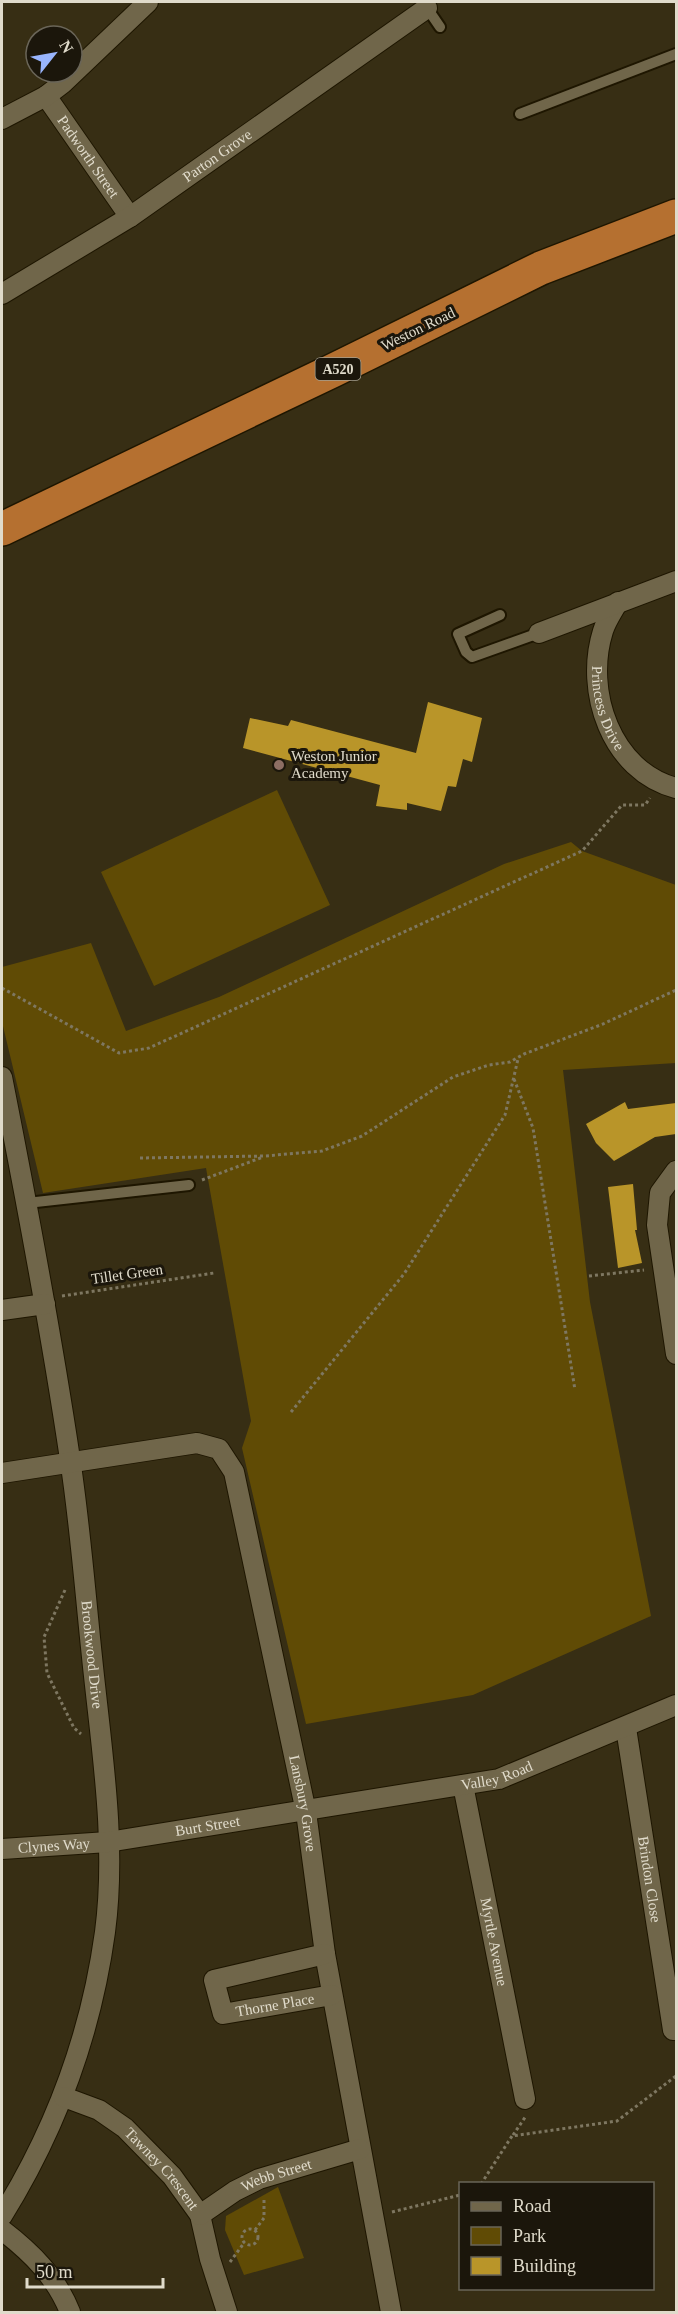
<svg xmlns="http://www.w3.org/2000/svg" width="678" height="2314" font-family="Georgia,serif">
  <rect width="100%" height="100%" fill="#372e14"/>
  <g fill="#604b05">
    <path d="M277 790 330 905 154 986 101 872Z"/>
    <path d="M571 842 582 851 676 885V1063L563 1070 590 1302 651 1616 473 1695 306 1724 242 1448 251 1421 206 1168 43 1193 2 1022V967L91 943 126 1031 219 997 504 864Z"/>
    <path d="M278 2187 304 2258 244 2275 225 2230 226 2216Z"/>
  </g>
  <g fill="#b99529">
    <path d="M428 702 482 718 472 762 463 759 456 787 448 786 441 811 407 803V810L376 806 380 785 243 748 250 718 288 726 291 720 416 753Z"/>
    <path d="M625 1102 628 1109 676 1103V1134L655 1137 614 1161 596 1143 586 1124Z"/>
    <path d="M633 1184 637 1230H635L642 1263 618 1268 608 1187Z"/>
  </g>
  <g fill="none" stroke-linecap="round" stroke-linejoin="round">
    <defs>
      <g id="service">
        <path d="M425 5 440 27"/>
        <path d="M520 114 676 54"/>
        <path d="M500 615 458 634 466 652 472 657 539 633"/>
        <path d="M27 1203 189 1185"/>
      </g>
      <g id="minor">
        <path id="s1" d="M46 96 130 217"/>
        <path d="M2 119 46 96 63 83 148 2"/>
        <path id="s2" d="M2 294 130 217 427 8"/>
        <path id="s3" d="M618 602C613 611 606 621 603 631 584 691 611 771 676 788"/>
        <path d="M539 633 676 581"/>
        <path id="s4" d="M2 1077C27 1204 51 1331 70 1459 80 1524 85 1591 92 1657 101 1747 117 1841 105 1932 91 2034 56 2129 2 2216"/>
        <path d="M676 1171 660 1193 657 1225 676 1354"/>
        <path d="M2 1310 45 1304"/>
        <path id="s5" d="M2 1473 197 1443 219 1449 234 1472 306 1812 325 1954 391 2312"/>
        <path id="s6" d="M626 1728 673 2030"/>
        <path id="s7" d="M463 1785 525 2099"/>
        <path id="s8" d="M2 1849 108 1842 499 1779 676 1705"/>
        <path id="s9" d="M325 1954 214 1980 223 2014 332 1995"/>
        <path id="s10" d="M64 2097 99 2110 125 2128 172 2176 200 2215 210 2259 227 2312"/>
        <path id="s11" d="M200 2215 235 2191 259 2179 360 2149"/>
        <path d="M2 2230C32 2253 56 2277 70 2312"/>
      </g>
      <path id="trunk" d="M2 529 334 370 541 268 676 216"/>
    </defs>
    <use href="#service" stroke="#1e1600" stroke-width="14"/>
    <use href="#minor" stroke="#1e1600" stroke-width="22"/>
    <use href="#trunk" stroke="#1e1600" stroke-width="36"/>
    <g stroke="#7e7761" stroke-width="3" stroke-dasharray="3 3" stroke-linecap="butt">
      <path d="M2 988 119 1053 149 1048 582 851 622 805H645L650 798"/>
      <path d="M514 1079 533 1128 575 1390"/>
      <path d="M140 1158 265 1156 322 1151 362 1136 453 1077 489 1065 510 1062 524 1054 603 1024 676 990"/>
      <path d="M202 1180 263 1157"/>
      <path d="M589 1276 644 1270"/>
      <path d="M62 1296 214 1273"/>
      <path d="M291 1412 404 1274 505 1115 518 1059"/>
      <path d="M65 1590 44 1637 47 1673 74 1728 81 1734"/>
      <path d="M513 2135 526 2116"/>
      <path d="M481 2184 512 2136 617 2121 676 2076"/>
      <path d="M392 2212 460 2195"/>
      <circle cx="250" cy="2237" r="8"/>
      <path d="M255 2230 264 2218V2198"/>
      <path d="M230 2262 244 2243"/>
    </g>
    <use href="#service" stroke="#70664a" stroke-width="10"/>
    <use href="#minor" stroke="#70664a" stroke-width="20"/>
    <use href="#trunk" stroke="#b57030" stroke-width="33"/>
  </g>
  <circle fill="#8d6e63" stroke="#1b160b" stroke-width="2" cx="279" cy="765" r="6"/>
  <g text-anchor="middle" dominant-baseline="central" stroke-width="6" stroke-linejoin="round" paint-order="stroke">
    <rect fill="#1b160b" stroke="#a5a091" stroke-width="1.5" x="315.5" y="358" width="45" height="22" rx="4.5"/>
    <g font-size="14" font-weight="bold" fill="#e0dbcb">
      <text x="338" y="369">A520</text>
    </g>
    <g font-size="15" fill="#e0dbcb" stroke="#1b160b">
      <text stroke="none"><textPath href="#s2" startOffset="256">Parton Grove</textPath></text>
      <text stroke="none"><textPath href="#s1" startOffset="74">Padworth Street</textPath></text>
      <text transform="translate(418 329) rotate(-26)">Weston Road</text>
      <text stroke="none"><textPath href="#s3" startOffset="112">Princess Drive</textPath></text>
      <text transform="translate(127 1274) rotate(-8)">Tillet Green</text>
      <text stroke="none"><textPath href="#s4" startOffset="585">Brookwood Drive</textPath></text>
      <text stroke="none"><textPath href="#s8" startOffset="501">Valley Road</textPath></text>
      <text stroke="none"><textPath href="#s5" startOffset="586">Lansbury Grove</textPath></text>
      <text stroke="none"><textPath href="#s8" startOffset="207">Burt Street</textPath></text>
      <text stroke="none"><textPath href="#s8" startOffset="52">Clynes Way</textPath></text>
      <text stroke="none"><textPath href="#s6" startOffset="153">Brindon Close</textPath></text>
      <text stroke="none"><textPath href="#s7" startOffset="160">Myrtle Avenue</textPath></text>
      <text stroke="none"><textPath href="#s9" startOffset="202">Thorne Place</textPath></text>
      <text stroke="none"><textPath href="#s10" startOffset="124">Tawney Crescent</textPath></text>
      <text stroke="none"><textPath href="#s11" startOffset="87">Webb Street</textPath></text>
    </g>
    <g font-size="15" fill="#e0dbcb" stroke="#1b160b" text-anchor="start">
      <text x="291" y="756">Weston Junior<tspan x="291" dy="17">Academy</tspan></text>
    </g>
  </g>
  <rect width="678" height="2314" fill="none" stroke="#e0dbcb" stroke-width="6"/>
  <rect x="459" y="2182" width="195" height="108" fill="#1b160b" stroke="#6a6558" stroke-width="1.5"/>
  <rect x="471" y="2202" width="30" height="9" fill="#70664a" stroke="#6a6558" stroke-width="1.5"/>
  <text x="513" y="2212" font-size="18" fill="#e0dbcb">Road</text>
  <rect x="471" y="2227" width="30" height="18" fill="#604b05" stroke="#6a6558" stroke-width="1.5"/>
  <text x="513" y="2242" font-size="18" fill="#e0dbcb">Park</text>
  <rect x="471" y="2257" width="30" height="18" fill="#b99529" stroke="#6a6558" stroke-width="1.5"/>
  <text x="513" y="2272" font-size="18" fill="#e0dbcb">Building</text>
  <g transform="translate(54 54) rotate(59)"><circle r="28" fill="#1b160b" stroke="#6a6558" stroke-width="1.5"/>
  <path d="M0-4.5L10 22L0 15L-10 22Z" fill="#99b5fd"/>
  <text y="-9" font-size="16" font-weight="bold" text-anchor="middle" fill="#e0dbcb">N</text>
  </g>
  <path d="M27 2278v9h136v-9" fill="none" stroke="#e0dbcb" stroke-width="3"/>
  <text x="36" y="2278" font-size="18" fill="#e0dbcb" stroke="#1b160b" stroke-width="4.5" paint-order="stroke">50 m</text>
</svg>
